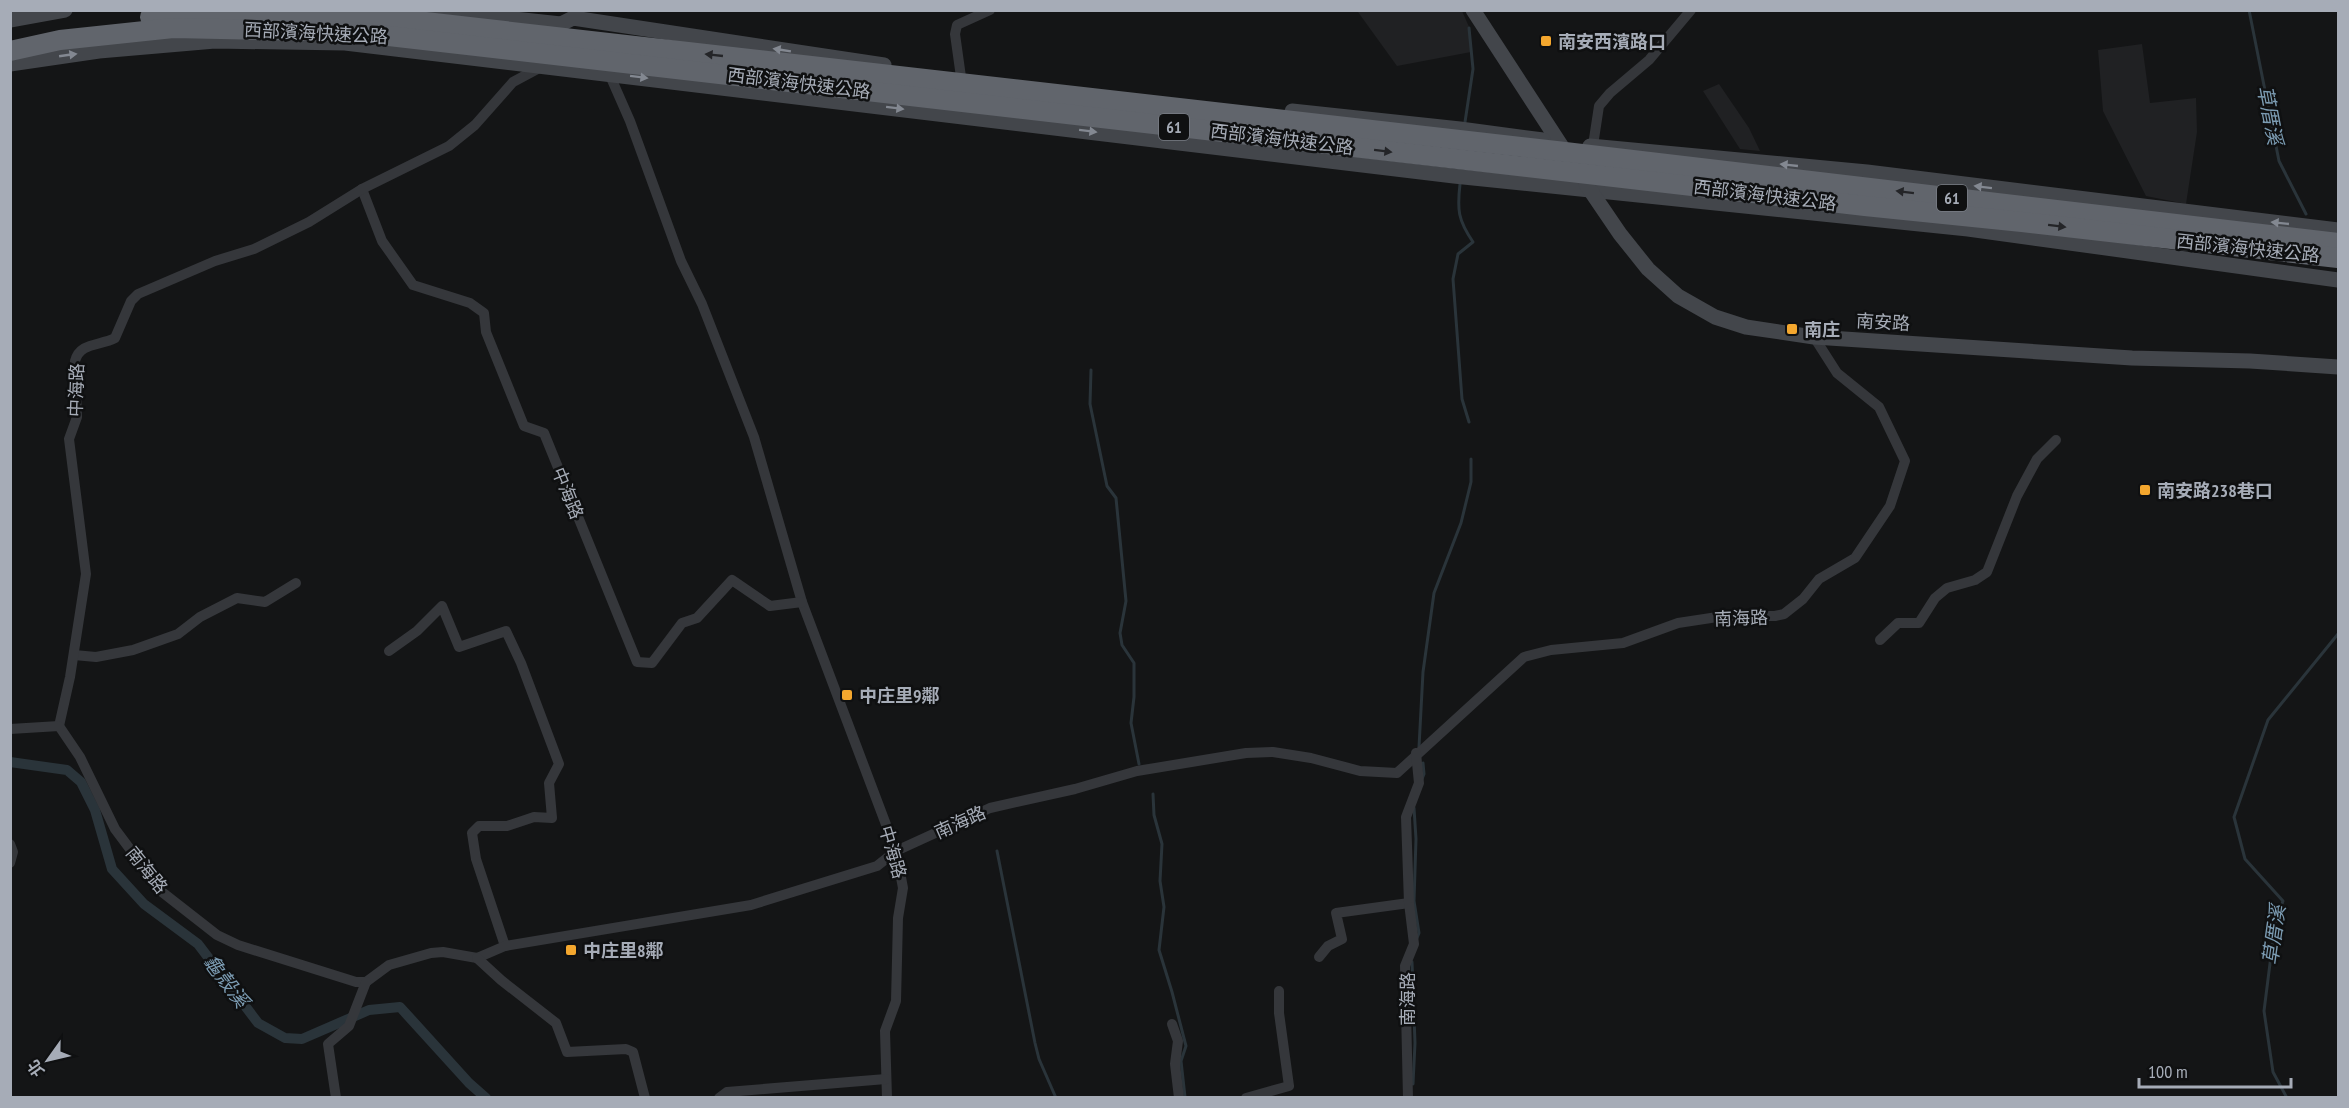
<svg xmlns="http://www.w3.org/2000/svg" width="2349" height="1108" font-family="'PT Sans Narrow','Noto Sans TC',sans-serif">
  <rect width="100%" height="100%" fill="#141516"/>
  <g fill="#202123">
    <path d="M1359 11H1462L1470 29 1471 52 1397 66 1358 12Z"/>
    <path d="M2142 44 2150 103 2196 98 2197 132 2186 204 2146 196 2103 111 2098 50Z"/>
    <path d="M1719 84 1749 128 1760 151 1740 149 1703 91Z"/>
  </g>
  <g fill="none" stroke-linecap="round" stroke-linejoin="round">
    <g stroke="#2a343a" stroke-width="3">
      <path d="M2249 10 2279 161 2306 214"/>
      <path d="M1465 122 1473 69 1469 28"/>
      <path d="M1460 184C1457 210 1458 220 1473 242L1458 254 1453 279 1462 399 1469 422"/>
      <path d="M1091 370 1090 404 1107 486 1116 498 1126 601 1120 633 1122 645 1134 663V697L1131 723 1139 764"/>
      <path d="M1419 747 1423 672 1434 593 1461 523 1471 482V459"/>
      <path d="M1422 779 1424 774 1423 763"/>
      <path d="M1153 794 1154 815 1162 844 1160 881 1164 907 1159 950 1172 992 1186 1046 1181 1061 1185 1097"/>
      <path d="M1414 808 1416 839 1414 901 1419 933 1417 938"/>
      <path d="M997 851 1035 1043 1039 1059 1056 1098"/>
      <path d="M1412 962 1415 1043 1413 1084"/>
      <path d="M2287 1098 2273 1072 2264 1011 2275 924 2283 901 2245 859 2234 817 2268 720 2338 634"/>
    </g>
    <path stroke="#2a343a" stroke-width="10" d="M10 762 67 770 81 782 95 810 112 869 144 904 198 944 258 1023 285 1038 302 1039 369 1010 400 1007 469 1083 486 1098"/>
    <g stroke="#35373b" stroke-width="10">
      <path d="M608 71 630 121 681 261 702 304 754 437 802 602 896 851 903 888 898 918 896 1001 885 1031 887 1098"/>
      <path d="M961 77 955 34 957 25 990 10"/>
      <path d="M1592 152 1599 106 1610 93 1649 60 1691 10"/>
      <path d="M362 189 382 241 413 285 470 303 484 313 486 332 524 426 544 433 637 662 652 663 682 623 697 618 732 580 770 606 802 602"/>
      <path d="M1880 640 1898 623H1919L1935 598 1947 588 1975 580 1987 572 2017 496 2037 459 2056 440"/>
      <path d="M389 651 417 631 442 606 459 647 506 631 521 663 559 764 549 783 552 818 534 817 507 826H479L472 833 476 859 505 946"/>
      <path d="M74 655 96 657 133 650 178 634 200 617 237 598 265 602 296 583"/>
      <path d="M59 726 70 677 86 574 69 439 77 417 75 361C80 342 100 346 115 338L131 301 138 294 215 261 254 249 309 222 362 189 449 146 475 125 513 82 541 67"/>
      <path d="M10 729 59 726 80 757 115 829 162 892 217 935 238 945 356 982H366L389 965 431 953 443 952 477 958 505 946 751 905 877 866 896 851 990 808 1075 789 1137 771 1246 753 1273 752 1311 758 1360 771 1397 773 1524 657 1551 650 1623 643 1678 623 1724 616H1775L1784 614 1803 599 1819 579 1855 558 1890 506 1905 461 1879 407 1837 373 1814 337"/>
      <path d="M10 844 13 852 10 863"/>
      <path d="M1319 957 1328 946 1342 939 1336 913 1409 903"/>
      <path d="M477 958 501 980 556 1023 567 1052 626 1049 633 1052 645 1098"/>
      <path d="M1172 1024 1178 1041 1175 1064 1179 1098"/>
      <path d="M336 1098 328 1044 349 1026 366 982"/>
      <path d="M719 1098 727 1092 886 1079"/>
      <path d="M1246 1098 1289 1086 1279 1013V991"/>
      <path d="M1408 1098 1405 966 1414 944 1409 903 1406 817 1419 783 1416 753"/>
    </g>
    <g stroke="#43464b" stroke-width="15">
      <path d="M432 10 561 24 573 18 884 65"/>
      <path d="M1473 10 1568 156"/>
      <path d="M10 20 65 10"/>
      <path d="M10 64 99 51 215 41 345 43 1454 176 1968 229 2338 280"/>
      <path d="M1292 111 1460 129 1543 140"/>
      <path d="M1590 146 1867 172 2338 230"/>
      <path d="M1586 184 1620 234 1648 269 1678 296 1715 317 1746 327 1814 337 2132 358 2250 361 2338 367"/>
    </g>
    <g stroke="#61656c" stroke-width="20">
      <path d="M150 17 173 15 355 14 1565 152 2338 243"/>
      <path d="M10 51 60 40 173 28 354 32 1865 206 2022 222 2338 258"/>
    </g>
  </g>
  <defs><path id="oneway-solid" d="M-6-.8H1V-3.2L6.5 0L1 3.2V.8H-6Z" transform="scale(1.5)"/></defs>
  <g fill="#838891">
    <use href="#oneway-solid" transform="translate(782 50) rotate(-171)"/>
    <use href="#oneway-solid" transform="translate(68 55) rotate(-8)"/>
    <use href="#oneway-solid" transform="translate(639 77) rotate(7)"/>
    <use href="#oneway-solid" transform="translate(895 108) rotate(7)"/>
    <use href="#oneway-solid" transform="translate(1088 131) rotate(7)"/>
    <use href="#oneway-solid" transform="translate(1789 165) rotate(-174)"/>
    <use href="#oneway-solid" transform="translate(1983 187) rotate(-173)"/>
    <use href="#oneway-solid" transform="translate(2280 223) rotate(-174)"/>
  </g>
  <g fill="#242528">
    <use href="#oneway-solid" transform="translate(714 55) rotate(-174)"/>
    <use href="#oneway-solid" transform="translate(1383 151) rotate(7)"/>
    <use href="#oneway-solid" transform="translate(1905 192) rotate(-173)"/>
    <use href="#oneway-solid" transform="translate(2057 226) rotate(7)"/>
  </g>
  <g fill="#f4a72e" stroke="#0f1011" stroke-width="2">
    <rect x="1540" y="35" width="12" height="12" rx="3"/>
    <rect x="1786" y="323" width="12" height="12" rx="3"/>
    <rect x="2139" y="484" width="12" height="12" rx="3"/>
    <rect x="841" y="689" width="12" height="12" rx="3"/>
    <rect x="565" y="944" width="12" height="12" rx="3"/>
  </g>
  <g text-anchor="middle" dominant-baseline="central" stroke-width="5" stroke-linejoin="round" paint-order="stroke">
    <g fill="#0f1011" stroke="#797d85" stroke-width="1.5">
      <rect x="1159" y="114" width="30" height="26" rx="4.5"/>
      <rect x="1937" y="185" width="30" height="26" rx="4.5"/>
    </g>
    <g font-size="16" font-weight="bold" fill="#a6acb7">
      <text x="1174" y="127">61</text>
      <text x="1952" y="198">61</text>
    </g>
    <g font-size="18" fill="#a6acb7" stroke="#0f1011">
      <text transform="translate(316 33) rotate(3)">西部濱海快速公路</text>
      <text transform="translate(799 83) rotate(7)">西部濱海快速公路</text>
      <text transform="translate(1282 139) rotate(7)">西部濱海快速公路</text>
      <text transform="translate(1765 195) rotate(7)">西部濱海快速公路</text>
      <text transform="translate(2248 248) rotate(6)">西部濱海快速公路</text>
      <text transform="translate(1883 322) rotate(3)">南安路</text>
      <text transform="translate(76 390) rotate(-88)">中海路</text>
      <text transform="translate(568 493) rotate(68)">中海路</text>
      <text transform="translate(1741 618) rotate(-2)">南海路</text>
      <text transform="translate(960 822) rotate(-24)">南海路</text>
      <text transform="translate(893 852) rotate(74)">中海路</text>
      <text transform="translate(147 870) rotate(51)">南海路</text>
      <text transform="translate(1407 999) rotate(-90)">南海路</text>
    </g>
    <g font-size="18" font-weight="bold" fill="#a6acb7" stroke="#0f1011" text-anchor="start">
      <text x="1558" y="41">南安西濱路口</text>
      <text x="1804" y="329">南庄</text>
      <text x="2157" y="490">南安路238巷口</text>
      <text x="859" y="695">中庄里9鄰</text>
      <text x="583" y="950">中庄里8鄰</text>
    </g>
    <g font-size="20" font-style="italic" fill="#7c9cb3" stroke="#0f1011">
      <text transform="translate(2270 115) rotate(79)">草厝溪</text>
      <text transform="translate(2274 935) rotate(-82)">草厝溪</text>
      <text transform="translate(226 981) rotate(53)">龜殼溪</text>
    </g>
  </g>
  <rect width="2349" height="1108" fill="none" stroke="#a6acb7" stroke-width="24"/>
  <g transform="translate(48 1060) rotate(236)" stroke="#0f1011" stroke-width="4.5" paint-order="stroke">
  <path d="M0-4.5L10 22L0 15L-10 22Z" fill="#a6acb7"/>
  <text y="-9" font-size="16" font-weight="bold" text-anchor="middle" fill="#a6acb7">北</text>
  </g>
  <path d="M2139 1078v9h152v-9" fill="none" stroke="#a6acb7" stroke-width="3"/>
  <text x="2148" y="1078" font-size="18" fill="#a6acb7" stroke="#0f1011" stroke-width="4.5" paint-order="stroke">100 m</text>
</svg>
